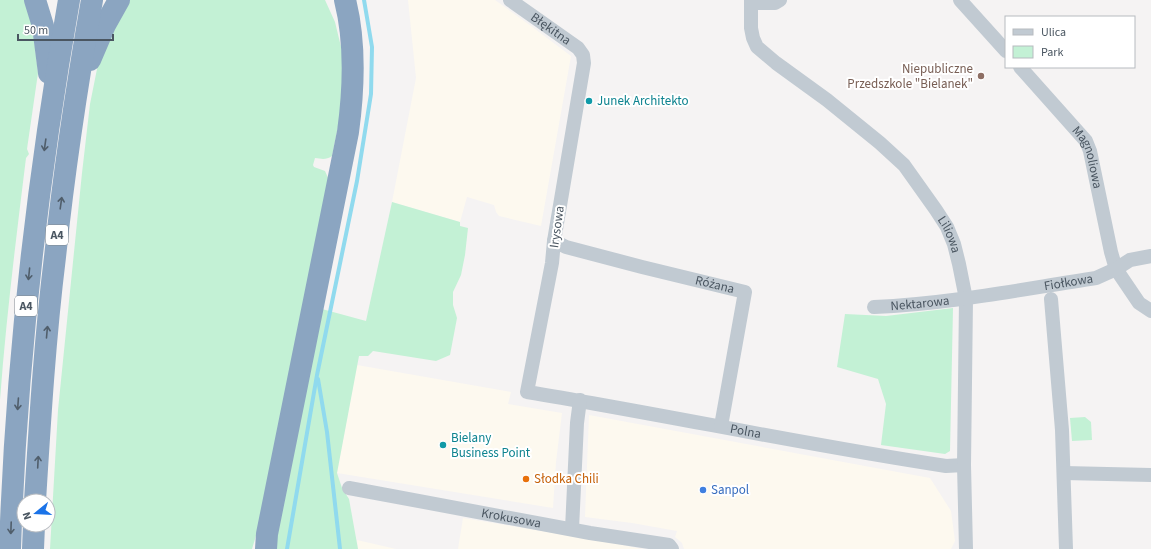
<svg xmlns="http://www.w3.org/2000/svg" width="1151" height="549" font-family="'Source Sans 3',sans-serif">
  <rect width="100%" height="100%" fill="#f5f3f3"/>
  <g fill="#fdf9ef">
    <path d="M408 0H495L531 26 571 56 541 226 499 216 496 212 494 205 467 197 460 222 392 202 416 78Z"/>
    <path d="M357 365 511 392 508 404 562 413 556 462 553 508 337 473Z"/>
    <path d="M589 415 930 478 951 511 955 541 951 549H684L682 543 675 537 677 531 632 523 585 517Z"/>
    <path d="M463 518 608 542 642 549H458Z"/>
    <path d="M357 540 396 549H358Z"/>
  </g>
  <g fill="#c3f1d5">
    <path d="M0 0H26L31 13 38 73 27 149 29 154 26 158C16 239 6 319 0 400Z"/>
    <path d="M126 0H325L335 22 342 51 343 102 332 156C326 160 322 159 315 158L313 165 314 167 325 171 329 180 261 519 252 549H50L58 410 82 173 90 104 97 69 104 46Z"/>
    <path d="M392 202 460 222V226L468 228 465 255 461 275 453 292V305L457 318 450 355 436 361 373 351 368 356H359L337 473 342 488 349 499 358 549H274L322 309 366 321Z"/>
    <path d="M953 308 950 451 945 454 881 445 886 404 878 379 837 367 845 314 886 316Z"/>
    <path d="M1085 417 1091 422 1092 440 1072 441 1070 418Z"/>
  </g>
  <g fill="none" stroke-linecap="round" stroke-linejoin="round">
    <g stroke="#90daee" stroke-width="4">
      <path d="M318 379 327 432 340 549"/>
      <path d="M287 549 317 375 357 181 371 94 372 47 364 0"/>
    </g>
    <g stroke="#c1cad2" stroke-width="14">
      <path id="s1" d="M510 0 578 48 583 55 584 63 554 241 552 263 527 392C667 415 806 445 946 466L964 465"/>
      <path id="s2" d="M751 0V28L753 38 757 47 776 63 827 100 880 143 904 165 936 210 947 227 954 244 959 264 966 299 964 465 966 549"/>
      <path d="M960 0 1006 51"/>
      <path d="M751 3H775L780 0"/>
      <path id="s3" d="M1020 67 1086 141 1090 151 1111 252 1116 269 1139 303 1151 311"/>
      <path id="s4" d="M554 241 566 247 642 267 745 292 721 426"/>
      <path d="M1051 299 1062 430 1066 549"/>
      <path id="s5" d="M874 307C949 304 1023 289 1096 278L1116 269 1130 260 1151 256"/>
      <path d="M1064 473 1151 475"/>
      <path id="s6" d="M349 488 590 533 669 545 672 549"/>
      <path d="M572 529 577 423 580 400"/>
    </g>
    <g stroke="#8ba5c1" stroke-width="22">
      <path d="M35 0 43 26 49 73"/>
      <path d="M90 60 105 25 119 0"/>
      <path d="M35 501C40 420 45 338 55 257 64 171 77 85 92 0"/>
      <path d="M10 549C16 365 37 182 69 0"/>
      <path d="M33 549 34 525"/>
      <path d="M266 549 267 534 348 132C354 88 356 43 345 0"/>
    </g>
  </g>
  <defs><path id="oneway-shaft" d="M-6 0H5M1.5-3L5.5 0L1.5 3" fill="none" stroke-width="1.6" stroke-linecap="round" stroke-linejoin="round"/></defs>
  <g stroke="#505e6b">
    <use href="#oneway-shaft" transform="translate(45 145) rotate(98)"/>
    <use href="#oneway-shaft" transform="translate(61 203) rotate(-82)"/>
    <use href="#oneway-shaft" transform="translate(29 274) rotate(96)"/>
    <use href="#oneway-shaft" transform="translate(47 332) rotate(-85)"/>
    <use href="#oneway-shaft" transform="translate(18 404) rotate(94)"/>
    <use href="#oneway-shaft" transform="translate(38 462) rotate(-87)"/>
    <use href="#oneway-shaft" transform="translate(11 528) rotate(92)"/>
  </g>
  <circle fill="#8d6e63" stroke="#fff" stroke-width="1.5" cx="981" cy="76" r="4"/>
  <g fill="#0f9aa8" stroke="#fff" stroke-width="1.5">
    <circle cx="589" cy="101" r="4"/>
    <circle cx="443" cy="445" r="4"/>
  </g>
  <circle fill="#e8710a" stroke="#fff" stroke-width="1.5" cx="526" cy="479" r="4"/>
  <circle fill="#3f7fe0" stroke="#fff" stroke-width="1.5" cx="703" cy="490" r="4"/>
  <g text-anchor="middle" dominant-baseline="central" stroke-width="4" stroke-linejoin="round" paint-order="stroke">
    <g fill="#fff" stroke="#808990" stroke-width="1">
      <rect x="46" y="225" width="22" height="20" rx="3"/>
      <rect x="15" y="296" width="22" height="20" rx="3"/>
    </g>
    <g font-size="12" font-weight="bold" fill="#4a5661">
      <text x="57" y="235">A4</text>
      <text x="26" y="306">А4</text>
    </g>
    <g font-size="13" fill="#4a5661" stroke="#fff">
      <text stroke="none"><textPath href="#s1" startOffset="50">Błękitna</textPath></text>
      <text stroke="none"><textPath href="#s3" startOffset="115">Magnoliowa</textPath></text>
      <text transform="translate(557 227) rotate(-82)">Irysowa</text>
      <text stroke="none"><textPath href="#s2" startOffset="320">Liliowa</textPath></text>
      <text stroke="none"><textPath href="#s5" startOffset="196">Fiołkowa</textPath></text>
      <text stroke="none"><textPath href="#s4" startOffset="167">Różana</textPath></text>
      <text stroke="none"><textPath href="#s5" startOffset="46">Nektarowa</textPath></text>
      <text stroke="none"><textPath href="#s1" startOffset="656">Polna</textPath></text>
      <text stroke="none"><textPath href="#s6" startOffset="165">Krokusowa</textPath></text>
    </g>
    <g font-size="13" fill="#785e54" stroke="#fff" text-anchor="end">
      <text x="973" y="69">Niepubliczne<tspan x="973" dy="15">Przedszkole "Bielanek"</tspan></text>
    </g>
    <g font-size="13" fill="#0d838f" stroke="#fff" text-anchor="start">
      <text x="597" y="101">Junek Architekto</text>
      <text x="451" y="438">Bielany<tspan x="451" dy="15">Business Point</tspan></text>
    </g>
    <g font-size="13" fill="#c56008" stroke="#fff" text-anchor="start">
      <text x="534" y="479">Słodka Chili</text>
    </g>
    <g font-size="13" fill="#366cbe" stroke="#fff" text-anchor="start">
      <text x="711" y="490">Sanpol</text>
    </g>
  </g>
  <rect x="1005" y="16" width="130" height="52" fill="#ffffff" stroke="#b7bbc0"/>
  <rect x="1013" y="29" width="20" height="6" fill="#c1cad2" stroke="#b7bbc0"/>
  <text x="1041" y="36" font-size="12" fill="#4a5661">Ulica</text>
  <rect x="1013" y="46" width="20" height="12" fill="#c3f1d5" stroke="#b7bbc0"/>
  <text x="1041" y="56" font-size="12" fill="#4a5661">Park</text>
  <g transform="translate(36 513) rotate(252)"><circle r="19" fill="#ffffff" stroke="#b7bbc0"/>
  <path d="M0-3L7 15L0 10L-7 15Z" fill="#1a73e8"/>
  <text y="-6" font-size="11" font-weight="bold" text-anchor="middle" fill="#4a5661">N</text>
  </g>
  <path d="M18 34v6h95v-6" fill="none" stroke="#4a5661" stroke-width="2"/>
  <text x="24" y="34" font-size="12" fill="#4a5661" stroke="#ffffff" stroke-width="3" paint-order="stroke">50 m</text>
</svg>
